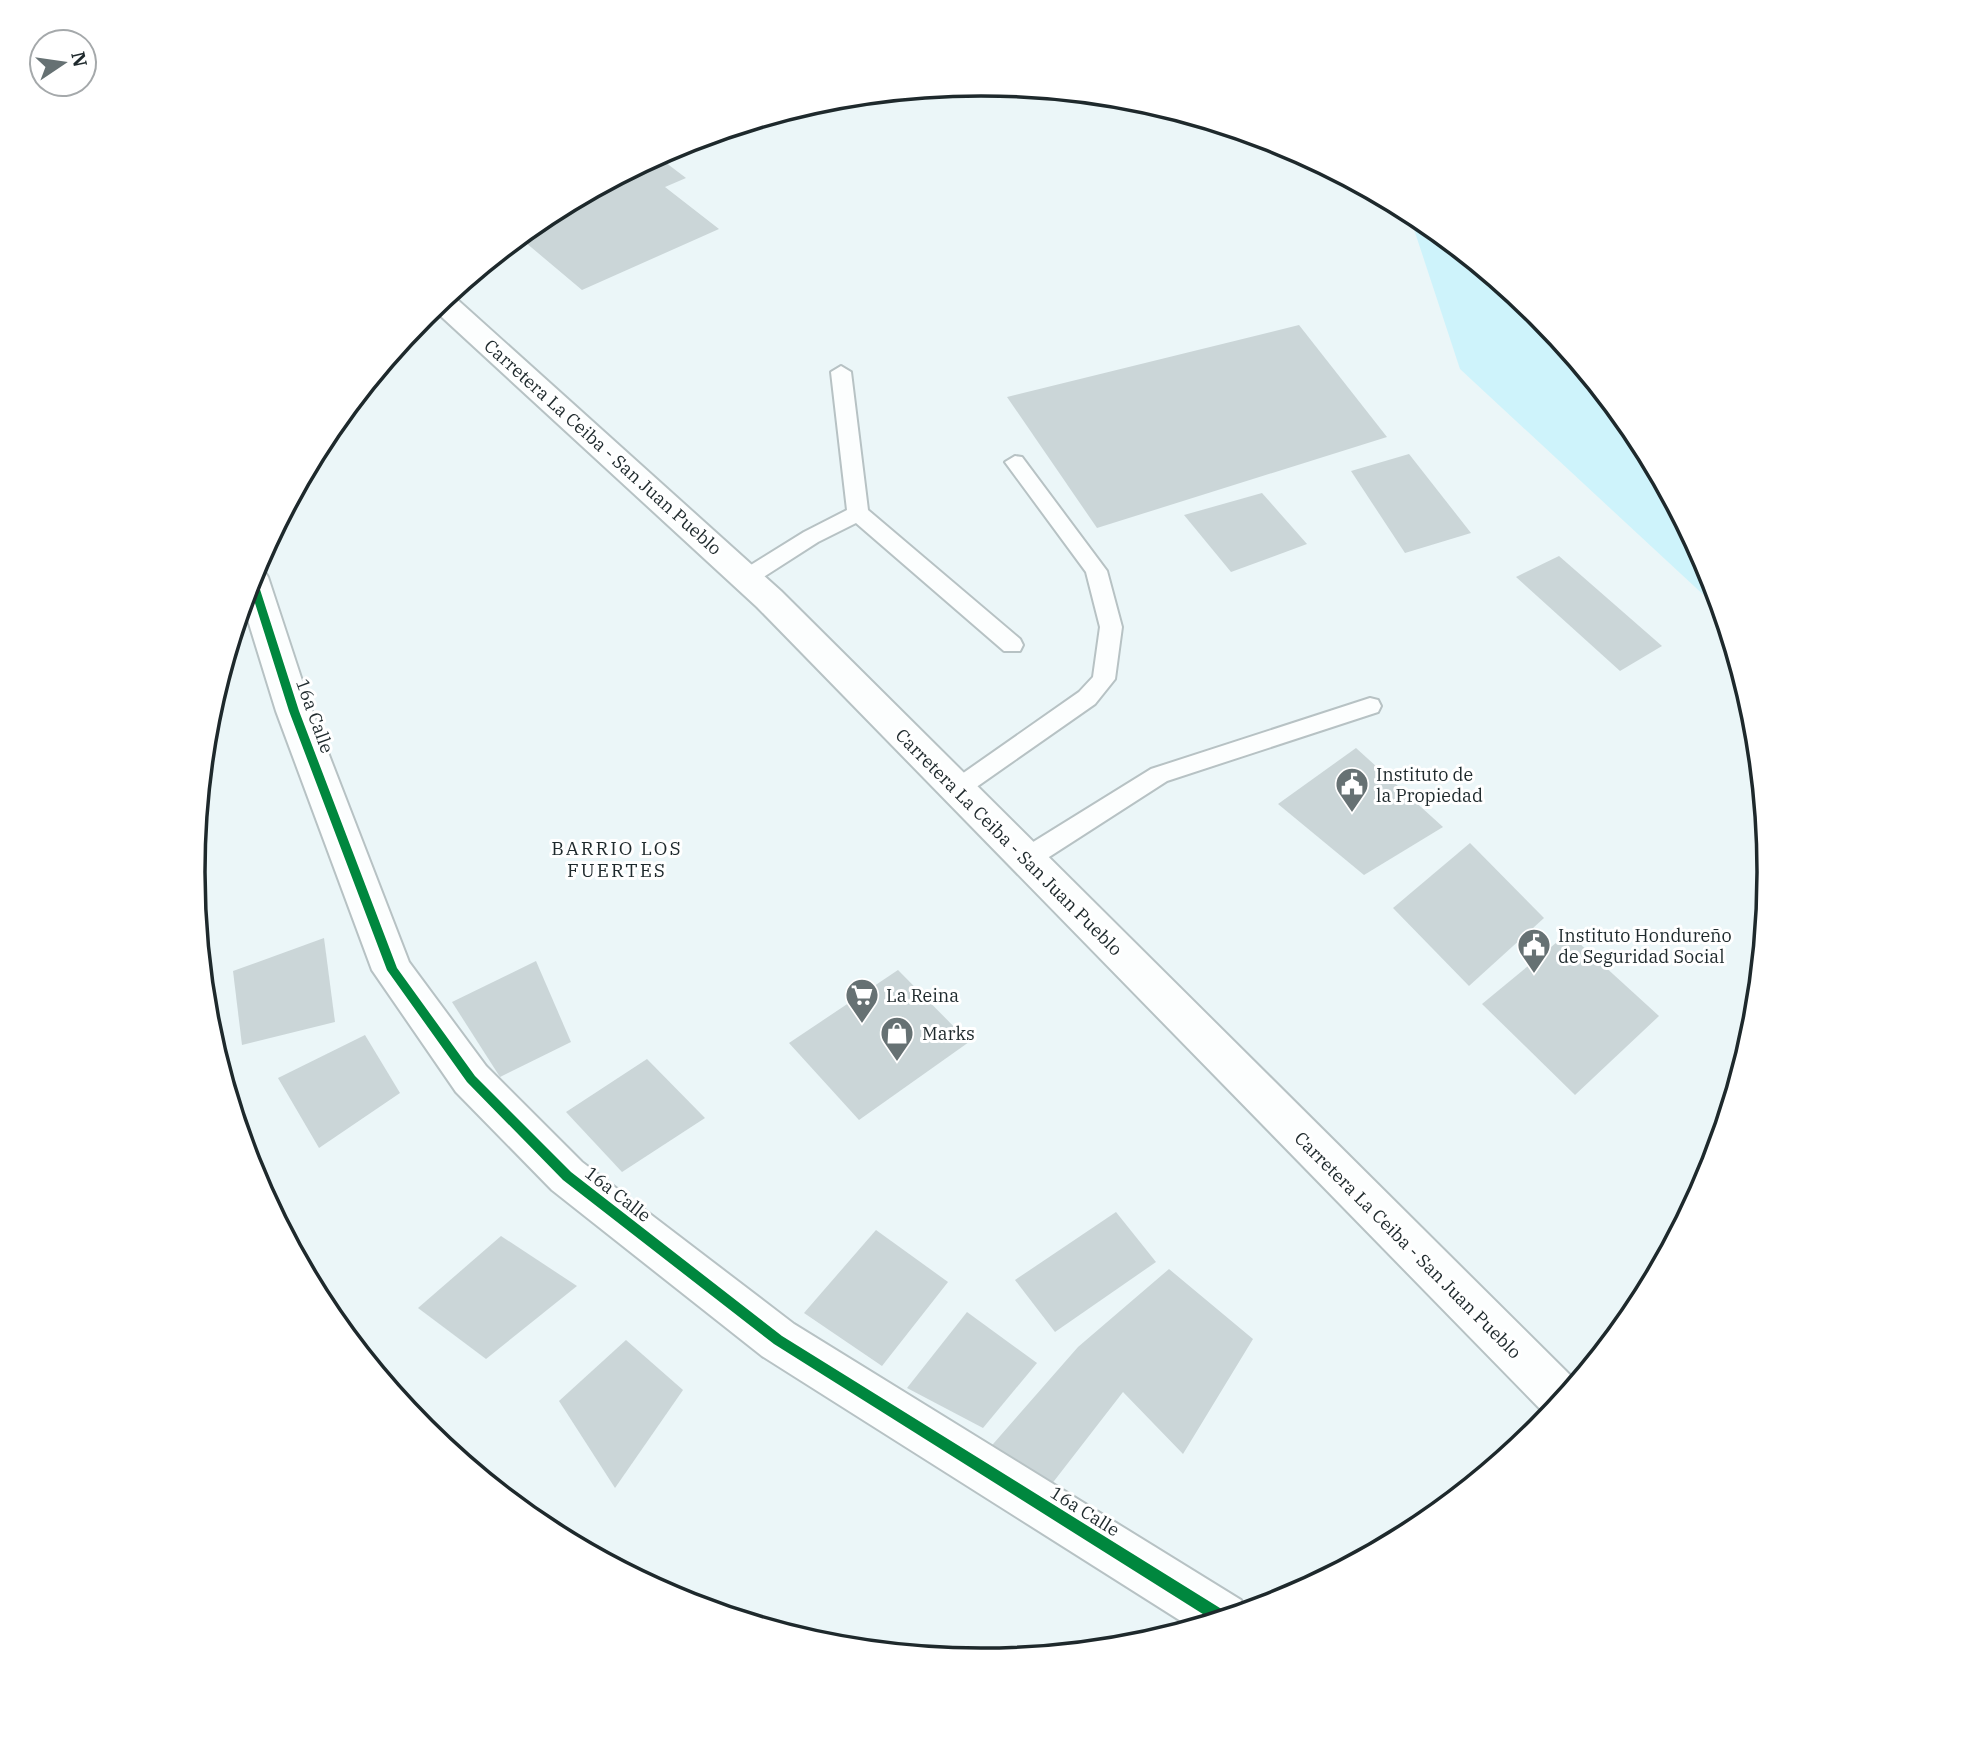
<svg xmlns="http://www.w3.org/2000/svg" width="1962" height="1744" font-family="'IBM Plex Serif',serif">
  <rect width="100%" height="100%" fill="#ebf6f8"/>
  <path fill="#cef3fb" d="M1408 211 1538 315 1636 435 1709 571 1722 612 1460 369Z"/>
  <g fill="#cbd6d8">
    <path d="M657 156 686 178 665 187 719 229 582 290 519 237 544 217Z"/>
    <path d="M1299 325 1387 437 1097 528 1007 397Z"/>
    <path d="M1409 454 1471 533 1405 553 1351 471Z"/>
    <path d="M1262 493 1307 544 1231 572 1184 515Z"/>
    <path d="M1559 556 1662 646 1620 671 1516 577Z"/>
    <path d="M1356 748 1443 827 1364 875 1278 804Z"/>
    <path d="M1470 843 1544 918 1469 986 1393 908Z"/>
    <path d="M1568 933 1659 1016 1575 1095 1482 1004Z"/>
    <path d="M324 938 335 1022 242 1045 233 971Z"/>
    <path d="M536 961 571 1042 500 1077 452 1002Z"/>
    <path d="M898 970 969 1042 859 1120 789 1043Z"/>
    <path d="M365 1035 400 1093 319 1148 278 1078Z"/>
    <path d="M647 1059 705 1118 622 1172 566 1112Z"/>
    <path d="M1116 1212 1156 1262 1055 1332 1015 1280Z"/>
    <path d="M876 1230 948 1282 882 1366 804 1313Z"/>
    <path d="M501 1236 577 1286 486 1359 418 1308Z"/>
    <path d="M1169 1269 1253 1339 1183 1454 1123 1392 1044 1494 987 1451 1078 1347Z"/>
    <path d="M967 1312 1037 1363 983 1428 907 1388Z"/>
    <path d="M626 1340 683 1390 615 1488 559 1401Z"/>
  </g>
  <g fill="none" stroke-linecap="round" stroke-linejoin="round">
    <defs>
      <g id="service">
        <path d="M841 366 851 372 868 510 1020 639 1023 645 1020 651H1004L856 523 818 542 754 583H738L735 578 738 573 804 532 847 510 831 372Z"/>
        <path d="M1015 456 1022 457 1107 571 1122 627 1115 679 1095 704 965 795 957 798 949 795 945 789 949 783 1079 692 1093 677 1100 627 1086 572 1005 462Z"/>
        <path d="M1370 698 1378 700 1381 706 1378 712 1167 781 1035 866 1026 869 1017 866 1014 859 1017 852 1151 769Z"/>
      </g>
      <path id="minor" d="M255 567 263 569 268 577 312 711 409 962 486 1066 582 1162 794 1324 1241 1600 1246 1611 1192 1628 762 1356 552 1190 456 1092 372 970 276 711 243 604Z"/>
      <path id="primary" d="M451 294 781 591 1577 1382 1548 1417 757 607 432 308Z"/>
    </defs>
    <use href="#service" stroke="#b7c2c4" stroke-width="4"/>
    <use href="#minor" stroke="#b7c2c4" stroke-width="4"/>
    <use href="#primary" stroke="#b7c2c4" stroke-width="4"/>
    <use href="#service" fill="#fcfefe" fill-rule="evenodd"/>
    <use href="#minor" fill="#fcfefe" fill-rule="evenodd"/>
    <use href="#primary" fill="#fcfefe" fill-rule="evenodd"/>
    <defs>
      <path id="cycleway" d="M252 574 256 577 299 711 397 968 475 1076 571 1172 782 1336 1228 1613 1229 1616 1214 1621 774 1344 563 1180 467 1082 387 970 289 711 249 584Z"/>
    </defs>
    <use href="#cycleway" stroke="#fff" stroke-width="5"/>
    <use href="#cycleway" fill="#00873e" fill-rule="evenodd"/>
  </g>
  <defs>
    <symbol id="civic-pin" viewBox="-11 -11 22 30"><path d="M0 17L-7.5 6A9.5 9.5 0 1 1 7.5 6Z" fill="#667173" stroke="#fff"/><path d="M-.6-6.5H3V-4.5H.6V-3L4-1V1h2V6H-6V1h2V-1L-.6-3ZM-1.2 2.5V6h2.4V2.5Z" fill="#fff"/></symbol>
    <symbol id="supermarket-pin" viewBox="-11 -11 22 30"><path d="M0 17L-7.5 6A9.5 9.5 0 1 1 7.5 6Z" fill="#667173" stroke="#fff"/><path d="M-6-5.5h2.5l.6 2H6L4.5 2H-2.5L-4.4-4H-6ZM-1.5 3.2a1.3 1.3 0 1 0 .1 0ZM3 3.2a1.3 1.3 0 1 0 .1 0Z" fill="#fff"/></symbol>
    <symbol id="shop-pin" viewBox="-11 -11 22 30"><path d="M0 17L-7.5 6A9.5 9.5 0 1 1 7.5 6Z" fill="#667173" stroke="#fff"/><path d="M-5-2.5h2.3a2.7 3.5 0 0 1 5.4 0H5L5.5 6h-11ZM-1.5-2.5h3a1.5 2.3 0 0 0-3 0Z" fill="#fff"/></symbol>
  </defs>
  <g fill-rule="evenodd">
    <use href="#civic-pin" x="1333" y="765" width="38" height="52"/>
    <use href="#civic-pin" x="1515" y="926" width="38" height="52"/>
    <use href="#supermarket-pin" x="843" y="976" width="38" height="52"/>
    <use href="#shop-pin" x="878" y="1014" width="38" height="52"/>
  </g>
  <g text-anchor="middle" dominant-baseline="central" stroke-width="6" stroke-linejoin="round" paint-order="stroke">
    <g font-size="18" fill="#1e292c" stroke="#fff">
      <text transform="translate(603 447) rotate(42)">Carretera La Ceiba - San Juan Pueblo</text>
      <text transform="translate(315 716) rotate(70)">16a Calle</text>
      <text transform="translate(1009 842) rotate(45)">Carretera La Ceiba - San Juan Pueblo</text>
      <text transform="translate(618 1194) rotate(38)">16a Calle</text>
      <text transform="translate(1408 1245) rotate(45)">Carretera La Ceiba - San Juan Pueblo</text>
      <text transform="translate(1085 1511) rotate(32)">16a Calle</text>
    </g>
    <g font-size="18" fill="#1e292c" stroke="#fff" text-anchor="start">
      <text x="1376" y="774">Instituto de<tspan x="1376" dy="21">la Propiedad</tspan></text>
      <text x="1558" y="935">Instituto Hondureño<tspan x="1558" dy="21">de Seguridad Social</tspan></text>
      <text x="886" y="995">La Reina</text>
      <text x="922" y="1033">Marks</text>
    </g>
    <g font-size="19" letter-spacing="2" fill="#1e292c" stroke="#fff">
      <text x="617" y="848">BARRIO LOS<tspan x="617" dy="22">FUERTES</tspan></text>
    </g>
  </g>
  <path d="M0 0H1962V1744H0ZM205 872a776 776 0 1 1 1552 0a776 776 0 1 1-1552 0Z" fill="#fff" fill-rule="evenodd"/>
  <path fill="none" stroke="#1e292c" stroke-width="3.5" d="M205 872a776 776 0 1 1 1552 0a776 776 0 1 1-1552 0Z"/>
  <g transform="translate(63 63) rotate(77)"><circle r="33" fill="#ffffff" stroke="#a5a9ab" stroke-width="2"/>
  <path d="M0-5L12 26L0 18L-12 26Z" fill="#667173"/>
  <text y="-10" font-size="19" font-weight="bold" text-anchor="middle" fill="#1e292c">N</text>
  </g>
</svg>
